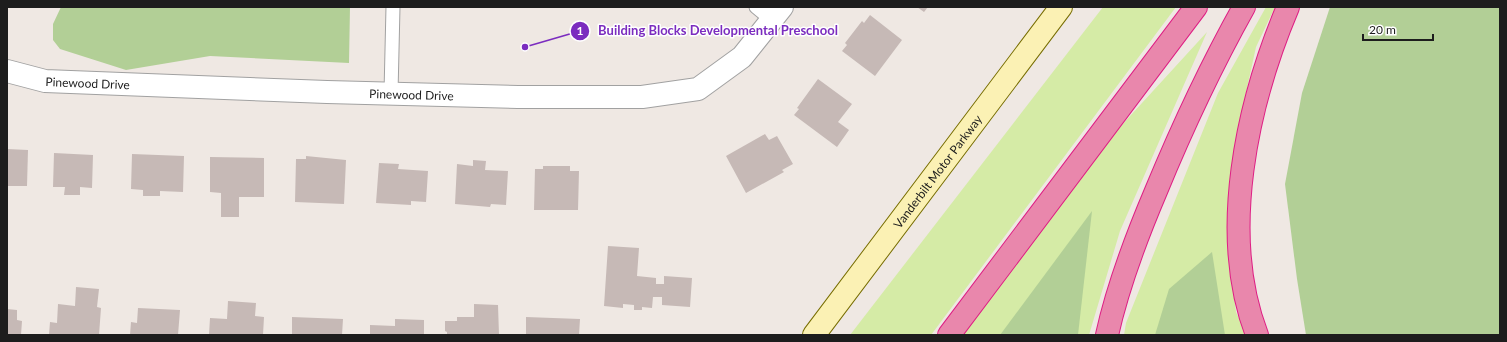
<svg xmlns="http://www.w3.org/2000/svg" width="1507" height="342" font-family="Lato,sans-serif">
  <rect width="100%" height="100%" fill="#efe8e3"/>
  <g fill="#d5eba6">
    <path d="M1103 7H1176L931 335H850Z"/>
    <path d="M1266 7H1275L1256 47 1235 143 1227 240 1236 312 1247 335H1124L1126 323 1218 93Z"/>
    <path d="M1207 32 1120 231 1089 335H962L1120 127Z"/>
  </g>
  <g fill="#b2cf96">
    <path d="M61 7H350L349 63 210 56 126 70 60 49 53 40V24Z"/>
    <path d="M1330 7H1500V335H1306L1297 279 1285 184 1302 93Z"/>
    <path d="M1092 211 1078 335H1000Z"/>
    <path d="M1212 252 1225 335H1155L1169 289Z"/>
  </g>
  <g fill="#c6b9b6">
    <path d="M917 7H928L924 12Z"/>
    <path d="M870 15 902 40 875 76 842 51 847 45 845 43 862 21 864 23Z"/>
    <path d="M818 79 852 104 838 122 849 130 837 147 794 115 799 109 797 108Z"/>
    <path d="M765 134 769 140 777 136 793 164 782 170 784 172 746 193 726 156Z"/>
    <path d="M7 149 28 150 27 186H7Z"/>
    <path d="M54 153 93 155 92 188 80 187V195H64L65 187H53Z"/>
    <path d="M132 154 184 156 183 192 160 191V196H143V190L131 189Z"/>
    <path d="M306 156 346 160 344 204 295 202 296 159H306Z"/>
    <path d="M210 157 264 158V197H239V217H221V193L210 192Z"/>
    <path d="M473 160 486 161 485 170 508 171 506 205 491 204 490 207 455 204 457 164 473 166Z"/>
    <path d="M379 163 399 164 398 169 428 171 426 202 411 201V205L376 203Z"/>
    <path d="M543 166H570V171H579L578 210H534L535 169H543Z"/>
    <path d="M608 246 639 248 637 276 656 278V284H664V276L692 278 690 307 662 305V297H653L652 308 642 307V310H634V305L623 304V308L604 306Z"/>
    <path d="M76 287 99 289 97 307 101 308 99 335H49L50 322 57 323 58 304 75 306Z"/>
    <path d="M228 301 256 303 255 316 264 317 263 335H209L210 318 227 319Z"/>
    <path d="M474 304 498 305 499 335H447V332L445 331V321H457V317H474Z"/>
    <path d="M138 308 180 310 178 335H130L131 322 137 323Z"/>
    <path d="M7 309 17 310V320L22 321 21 335H7Z"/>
    <path d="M292 317 343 319 342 335H292Z"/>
    <path d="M526 317 580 319 579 335H526Z"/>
    <path d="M395 319 424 320V335H370V325L395 326Z"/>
  </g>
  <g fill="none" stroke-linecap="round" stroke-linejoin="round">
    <defs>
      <g id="service">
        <path d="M756 7 772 20"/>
        <path d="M391 93 393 7"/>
      </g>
      <g id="minor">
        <path id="s1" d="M7 71 45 81 327 92 518 97H642L698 89 742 57 782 7"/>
      </g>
      <g id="secondary">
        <path id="s2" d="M814 335 1061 7"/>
      </g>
      <g id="motorway">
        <path d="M949 335 1196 7"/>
        <path d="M1107 335C1118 285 1136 238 1156 191 1182 128 1211 66 1244 7"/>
        <path d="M1257 335C1218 234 1247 104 1288 7"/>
      </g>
    </defs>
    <use href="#service" stroke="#a1a1a1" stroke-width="15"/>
    <use href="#minor" stroke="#a1a1a1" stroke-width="24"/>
    <use href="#secondary" stroke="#776d01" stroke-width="24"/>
    <use href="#motorway" stroke="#de1e84" stroke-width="24"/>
    <use href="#service" stroke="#fff" stroke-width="13"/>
    <use href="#minor" stroke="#fff" stroke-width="22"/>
    <use href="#secondary" stroke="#fbf1b4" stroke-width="22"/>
    <use href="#motorway" stroke="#e987ac" stroke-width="22"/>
  </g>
  <g text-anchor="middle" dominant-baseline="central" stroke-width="3" stroke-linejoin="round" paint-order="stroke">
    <g font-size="12" fill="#1d1d1d" stroke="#fff">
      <text stroke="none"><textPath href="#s1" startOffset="82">Pinewood Drive</textPath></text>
      <text stroke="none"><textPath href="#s1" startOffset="406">Pinewood Drive</textPath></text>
      <text stroke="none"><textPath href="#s2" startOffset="205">Vanderbilt Motor Parkway</textPath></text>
    </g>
  </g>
  <path fill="none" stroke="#7b2cbf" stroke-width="1.5" d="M525 47L580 31"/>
  <g fill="#7b2cbf" stroke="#fff" stroke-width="1.5">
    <circle cx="525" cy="47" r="4"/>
    <circle cx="580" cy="31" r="10"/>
  </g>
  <g font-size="12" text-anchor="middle" font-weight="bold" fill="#fff">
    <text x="580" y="35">1</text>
  </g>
  <g font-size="13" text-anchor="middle" font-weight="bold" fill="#7b2cbf" stroke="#fff" stroke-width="3" stroke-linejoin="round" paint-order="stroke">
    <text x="718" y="35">Building Blocks Developmental Preschool</text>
  </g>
  <rect width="1507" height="342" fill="none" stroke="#1d1d1d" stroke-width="16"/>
  <path d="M1363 34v6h70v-6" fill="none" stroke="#1d1d1d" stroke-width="2"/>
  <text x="1369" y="34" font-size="12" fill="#1d1d1d" stroke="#ffffff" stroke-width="3" paint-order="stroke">20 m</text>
</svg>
